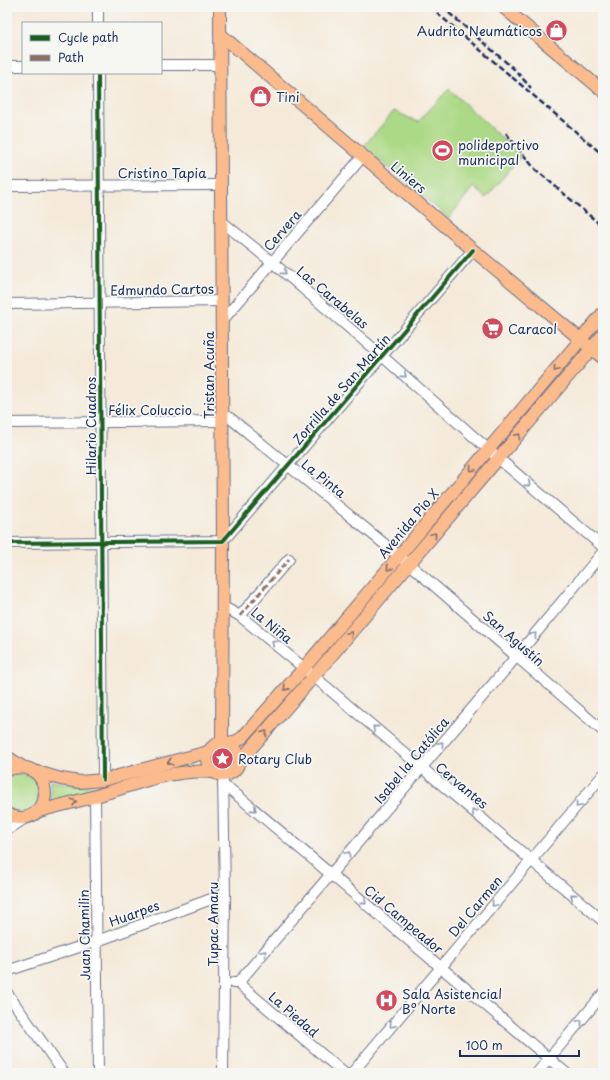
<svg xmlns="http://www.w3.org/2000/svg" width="610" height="1080" font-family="'Playpen Sans',sans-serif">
  <rect width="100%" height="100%" fill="#f6f6f2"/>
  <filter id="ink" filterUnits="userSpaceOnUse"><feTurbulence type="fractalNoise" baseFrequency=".025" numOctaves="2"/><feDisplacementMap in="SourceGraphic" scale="8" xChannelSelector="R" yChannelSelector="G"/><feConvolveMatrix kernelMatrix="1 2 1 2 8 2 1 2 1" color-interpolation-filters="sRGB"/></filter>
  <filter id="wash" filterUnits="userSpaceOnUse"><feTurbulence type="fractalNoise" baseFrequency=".012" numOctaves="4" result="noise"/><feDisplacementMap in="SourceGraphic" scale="16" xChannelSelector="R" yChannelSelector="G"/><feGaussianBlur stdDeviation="0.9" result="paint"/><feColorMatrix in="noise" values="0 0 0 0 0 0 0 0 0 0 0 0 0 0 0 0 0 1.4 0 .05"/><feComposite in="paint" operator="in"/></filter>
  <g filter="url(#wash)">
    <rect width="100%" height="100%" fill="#f5ead9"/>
    <g fill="#acd985" stroke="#648472">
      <path d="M449 89 521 156 486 198 473 187 449 218 363 147 394 111 418 122Z"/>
      <circle cx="223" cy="758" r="8"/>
      <path d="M18 773C49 776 41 815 19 813 15 812 11 810 7 808V778L11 775Z"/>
      <path d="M50 781 92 786H108L50 803 51 796Z"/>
    </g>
  </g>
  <g filter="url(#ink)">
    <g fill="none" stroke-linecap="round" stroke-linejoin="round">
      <defs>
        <g id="minor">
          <path d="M98 7V23"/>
          <path d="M161 65H220"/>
          <path d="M7 66H23"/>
          <path d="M98 73 103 780"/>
          <path d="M7 186 221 185"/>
          <path d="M221 221 272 262 382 356 498 458 603 547"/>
          <path d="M7 304 221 301"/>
          <path d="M222 321 363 156"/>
          <path d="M222 414 230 418 409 564 603 731"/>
          <path d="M7 423 222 421"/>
          <path d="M7 543 223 541 473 250"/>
          <path d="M222 606 240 616 304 668 603 921"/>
          <path d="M240 616 289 559"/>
          <path d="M223 786 231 790 566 1073"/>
          <path d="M95 796 98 1073"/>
          <path d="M7 830 27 817"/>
          <path d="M7 971 97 941 225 894"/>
          <path d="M233 983H238L344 1073"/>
          <path d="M238 983 516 657 603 552"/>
          <path d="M7 993 64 1073"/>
          <path d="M223 1073 225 894 223 775"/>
          <path d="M352 1073 603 775"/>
          <path d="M537 1073 603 994"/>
        </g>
        <g id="major">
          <path d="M220 7 223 541 222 742"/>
          <path d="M503 7 603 91"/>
          <path d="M220 34 473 250 603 358"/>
          <circle cx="223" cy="759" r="16"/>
          <path d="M228 743 237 741 243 737 304 668 399 556 603 313"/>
          <path d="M7 757 21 766"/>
          <path d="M239 762 314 676 603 335"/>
          <path d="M7 770C49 754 59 815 22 818 17 818 12 817 7 814"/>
          <path d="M34 771 61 779 80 782 103 780 208 752"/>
          <path d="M36 812C56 806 76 802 96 796 134 785 173 768 213 772"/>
        </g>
      </defs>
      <use href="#minor" stroke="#677089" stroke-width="12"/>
      <use href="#major" stroke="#677089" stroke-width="14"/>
      <use href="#minor" stroke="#fff" stroke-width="10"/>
      <use href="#major" stroke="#fbbb8d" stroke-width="12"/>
      <g stroke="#1b2f5e" stroke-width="2.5" stroke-dasharray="6 3" stroke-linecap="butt">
        <path d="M430 7 603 155"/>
        <path d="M442 7 514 69 531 88"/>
        <path d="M506 133 535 169 603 227"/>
      </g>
      <path stroke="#8d6e63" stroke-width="3" stroke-dasharray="6 3" stroke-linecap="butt" d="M240 616 289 559"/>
      <defs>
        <g id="cycleway">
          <path d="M98 73 103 780"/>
          <path d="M7 543 223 541 473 250"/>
        </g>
      </defs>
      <use href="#cycleway" stroke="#f6f6f2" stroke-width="6"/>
      <use href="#cycleway" stroke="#1b5e20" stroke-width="4"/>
    </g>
    <defs><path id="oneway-chevron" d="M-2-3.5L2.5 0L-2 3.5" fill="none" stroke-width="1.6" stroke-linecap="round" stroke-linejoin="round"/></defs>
    <g stroke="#8d97ae">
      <use href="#oneway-chevron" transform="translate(284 272) rotate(40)"/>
      <use href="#oneway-chevron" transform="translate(404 375) rotate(41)"/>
      <use href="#oneway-chevron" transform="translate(528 484) rotate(40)"/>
      <use href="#oneway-chevron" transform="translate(534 635) rotate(-50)"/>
      <use href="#oneway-chevron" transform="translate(274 643) rotate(-141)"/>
      <use href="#oneway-chevron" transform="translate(375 728) rotate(-140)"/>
      <use href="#oneway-chevron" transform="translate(441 744) rotate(-49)"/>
      <use href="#oneway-chevron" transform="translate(578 805) rotate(130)"/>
      <use href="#oneway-chevron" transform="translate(254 809) rotate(40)"/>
      <use href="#oneway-chevron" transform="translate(474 812) rotate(-140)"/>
      <use href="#oneway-chevron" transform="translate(348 854) rotate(-50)"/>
      <use href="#oneway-chevron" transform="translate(573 896) rotate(-140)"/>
      <use href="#oneway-chevron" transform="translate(364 902) rotate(40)"/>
      <use href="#oneway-chevron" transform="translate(494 904) rotate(130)"/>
      <use href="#oneway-chevron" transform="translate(264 953) rotate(-49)"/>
      <use href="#oneway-chevron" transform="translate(580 1022) rotate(-50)"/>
      <use href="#oneway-chevron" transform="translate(392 1025) rotate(130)"/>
    </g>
    <g stroke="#806e73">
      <use href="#oneway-chevron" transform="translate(556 369) rotate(130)"/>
      <use href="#oneway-chevron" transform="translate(518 436) rotate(-50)"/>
      <use href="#oneway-chevron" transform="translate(472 469) rotate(130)"/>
      <use href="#oneway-chevron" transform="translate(434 535) rotate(-50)"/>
      <use href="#oneway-chevron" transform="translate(389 568) rotate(130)"/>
      <use href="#oneway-chevron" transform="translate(350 634) rotate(-50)"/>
      <use href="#oneway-chevron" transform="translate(286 688) rotate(132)"/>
      <use href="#oneway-chevron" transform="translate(265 733) rotate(-49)"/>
      <use href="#oneway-chevron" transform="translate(170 762) rotate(165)"/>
      <use href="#oneway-chevron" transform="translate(74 802) rotate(-15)"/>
    </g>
  </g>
  <defs>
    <symbol id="shop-disc" viewBox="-11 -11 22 22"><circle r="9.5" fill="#d1495b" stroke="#f6f6f2"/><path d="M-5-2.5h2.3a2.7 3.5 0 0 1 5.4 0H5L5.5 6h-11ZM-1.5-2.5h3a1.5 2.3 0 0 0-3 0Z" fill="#fff"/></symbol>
    <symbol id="stadium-disc" viewBox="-11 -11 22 22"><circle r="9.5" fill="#d1495b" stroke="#f6f6f2"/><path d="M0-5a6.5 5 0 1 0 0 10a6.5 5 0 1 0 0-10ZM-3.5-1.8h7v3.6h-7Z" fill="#fff"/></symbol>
    <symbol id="supermarket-disc" viewBox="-11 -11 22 22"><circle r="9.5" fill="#d1495b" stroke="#f6f6f2"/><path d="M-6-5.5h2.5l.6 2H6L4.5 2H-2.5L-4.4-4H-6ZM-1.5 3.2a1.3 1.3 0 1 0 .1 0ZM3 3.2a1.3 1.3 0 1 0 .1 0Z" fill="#fff"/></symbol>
    <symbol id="sight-disc" viewBox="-11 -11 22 22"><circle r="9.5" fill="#d1495b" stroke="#f6f6f2"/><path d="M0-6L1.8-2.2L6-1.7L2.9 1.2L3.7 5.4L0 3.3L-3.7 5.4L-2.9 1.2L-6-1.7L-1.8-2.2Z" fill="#fff"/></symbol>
    <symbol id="hospital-disc" viewBox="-11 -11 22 22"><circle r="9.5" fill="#d1495b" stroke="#f6f6f2"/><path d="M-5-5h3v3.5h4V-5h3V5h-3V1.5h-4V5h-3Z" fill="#fff"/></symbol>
  </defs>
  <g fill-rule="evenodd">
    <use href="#shop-disc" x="544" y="18" width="25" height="25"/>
    <use href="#shop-disc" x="248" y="84" width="25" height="25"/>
    <use href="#stadium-disc" x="430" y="138" width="25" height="25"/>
    <use href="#supermarket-disc" x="480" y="316" width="25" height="25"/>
    <use href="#sight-disc" x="210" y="746" width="25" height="25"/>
    <use href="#hospital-disc" x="374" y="988" width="25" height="25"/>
  </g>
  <g text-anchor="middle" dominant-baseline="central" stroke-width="3.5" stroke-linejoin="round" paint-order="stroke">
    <g font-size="13" fill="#1b2f5e" stroke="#f6f6f2" text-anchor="start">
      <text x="542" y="30" text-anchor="end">Audrito Neumáticos</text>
      <text x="276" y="96">Tini</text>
      <text x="458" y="144">polideportivo<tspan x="458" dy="15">municipal</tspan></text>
      <text x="508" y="328">Caracol</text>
      <text x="238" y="758">Rotary Club</text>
      <text x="402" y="993">Sala Asistencial<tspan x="402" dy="15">Bº Norte</tspan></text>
    </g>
    <g font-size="13" fill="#1b2f5e" stroke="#f6f6f2">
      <text x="162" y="172">Cristino Tapia</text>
      <text transform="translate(409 177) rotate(40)">Liniers</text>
      <text transform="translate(282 230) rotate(-49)">Cervera</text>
      <text transform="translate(162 289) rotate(-1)">Edmundo Cartos</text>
      <text transform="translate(333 297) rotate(40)">Las Carabelas</text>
      <text transform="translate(208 375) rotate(-90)">Tristan Acuña</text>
      <text transform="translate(341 389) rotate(-49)">Zorrilla de San Martín</text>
      <text x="150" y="409">Félix Coluccio</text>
      <text transform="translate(90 426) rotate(-90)">Hilario Cuadros</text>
      <text transform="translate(324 478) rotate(39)">La Pinta</text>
      <text transform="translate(408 523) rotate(-50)">Avenida Pio X</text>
      <text transform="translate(272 625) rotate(39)">La Niña</text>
      <text transform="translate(514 638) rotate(41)">San Agustín</text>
      <text transform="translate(411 760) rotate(-50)">Isabel la Católica</text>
      <text transform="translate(462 785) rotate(40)">Cervantes</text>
      <text transform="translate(475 906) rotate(-50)">Del Carmen</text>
      <text transform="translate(134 913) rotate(-20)">Huarpes</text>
      <text transform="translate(404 919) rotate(40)">Cid Campeador</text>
      <text transform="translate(212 924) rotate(-90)">Tupac Amaru</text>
      <text transform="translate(84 935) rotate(-91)">Juan Chamilin</text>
      <text transform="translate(294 1014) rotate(41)">La Piedad</text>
    </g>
  </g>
  <rect width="610" height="1080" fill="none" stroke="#f6f6f2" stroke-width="24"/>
  <rect x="22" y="22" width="140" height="52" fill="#f6f6f2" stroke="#9ea6b7"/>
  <rect x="30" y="35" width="20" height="6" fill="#1b5e20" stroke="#9ea6b7"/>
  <text x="58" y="42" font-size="12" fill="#1b2f5e">Cycle path</text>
  <rect x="30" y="55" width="20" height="6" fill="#8d6e63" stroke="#9ea6b7"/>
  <text x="58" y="62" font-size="12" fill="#1b2f5e">Path</text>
  <path d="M460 1050v6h119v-6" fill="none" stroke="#1b2f5e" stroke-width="2"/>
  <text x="466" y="1050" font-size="12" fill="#1b2f5e" stroke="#f6f6f2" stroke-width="3" paint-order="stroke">100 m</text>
</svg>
